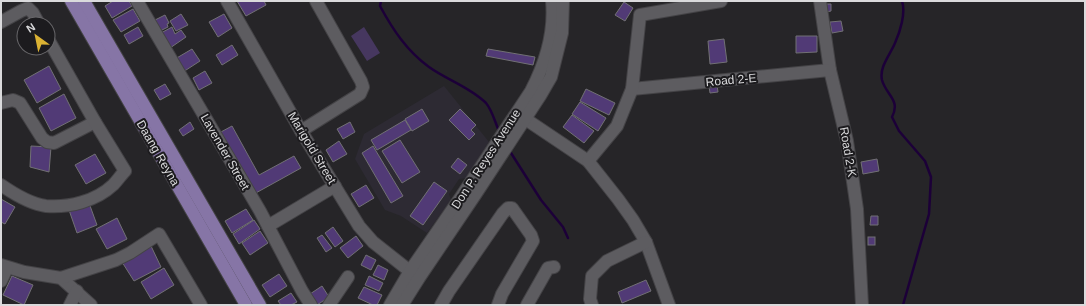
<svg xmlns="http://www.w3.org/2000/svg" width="1086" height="306" font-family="Arial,sans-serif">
  <rect width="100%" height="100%" fill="#262528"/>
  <path fill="#2d2a33" d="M444 86 489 142 466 178 459 179 449 194 451 200 427 233 401 216 385 210 355 159 364 134Z"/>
  <path fill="#46375f" d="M364 27 380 53 367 61 351 36Z"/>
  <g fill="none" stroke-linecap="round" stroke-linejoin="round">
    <g stroke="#1c0038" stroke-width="2.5">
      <path d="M381 1 380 6C393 30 407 51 429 67 447 80 470 87 486 103 492 110 495 122 499 131"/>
      <path d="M902 1C906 13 900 32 895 43 890 55 879 67 882 80 886 95 901 100 892 117L899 131 925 161 931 177 929 214 903 305"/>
      <path d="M511 153 541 200 563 227 568 238"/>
    </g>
  </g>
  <g fill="#513a76" stroke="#717074">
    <path d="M113 1H129L132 6 112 18 105 6Z"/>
    <path d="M237 1H264L266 5 246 16Z"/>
    <path d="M624 2 633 8 625 21 615 15Z"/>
    <path d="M826 4H831V11L826 12Z"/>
    <path d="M133 9 140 21 121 32 113 20Z"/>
    <path d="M181 14 188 25 176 31 170 21Z"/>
    <path d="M224 14 232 28 218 37 209 22Z"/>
    <path d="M165 15 169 23 167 24 168 27 160 31 155 20Z"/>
    <path d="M841 21 843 31 832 33 830 22Z"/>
    <path d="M138 27 143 36 129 44 124 35Z"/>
    <path d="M172 27 175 34 181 30 186 37 170 48 161 33Z"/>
    <path d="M796 36H817V52L796 53Z"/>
    <path d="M724 39 727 62 710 64 708 41Z"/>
    <path d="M232 45 238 55 222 65 216 55Z"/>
    <path d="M192 49 200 61 183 72 175 59Z"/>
    <path d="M488 49 535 57 533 65 486 56Z"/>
    <path d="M49 66 61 89 37 103 24 80Z"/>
    <path d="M205 71 212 83 199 90 193 78Z"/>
    <path d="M165 84 171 94 160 100 154 90Z"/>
    <path d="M717 85 718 92 710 93 709 86Z"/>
    <path d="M586 89 615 103 609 115 580 101Z"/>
    <path d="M64 94 76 118 51 131 39 108Z"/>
    <path d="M580 102 606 118 598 131 572 114Z"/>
    <path d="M422 109 429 121 412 131 405 119Z"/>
    <path d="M460 109 476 125 471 130 475 134 469 140 449 120Z"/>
    <path d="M572 115 594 131 584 143 563 127Z"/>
    <path d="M405 120 411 130 377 150 371 140Z"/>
    <path d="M190 122 194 129 183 136 179 130Z"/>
    <path d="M350 122 355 132 343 139 337 129Z"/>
    <path d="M232 126 259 175 294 156 301 168 254 194 219 133Z"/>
    <path d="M400 140 420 172 402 183 382 151Z"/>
    <path d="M339 141 347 154 333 162 326 150Z"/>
    <path d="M31 146 51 147 49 172 30 167Z"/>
    <path d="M373 146 403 196 391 203 362 153Z"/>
    <path d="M95 154 106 173 86 184 75 165Z"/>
    <path d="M458 158 467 165 460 174 451 167Z"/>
    <path d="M877 159 879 171 863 174 861 162Z"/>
    <path d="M434 182 447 191 423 225 410 216Z"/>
    <path d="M366 185 374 198 359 207 351 194Z"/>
    <path d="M1 199 15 207 5 224 1 222Z"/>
    <path d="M89 203 97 225 77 233 69 210Z"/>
    <path d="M246 209 253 220 232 233 225 221Z"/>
    <path d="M871 216H878V225H870Z"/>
    <path d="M117 218 127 239 107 249 96 229Z"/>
    <path d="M254 220 260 229 239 244 233 234Z"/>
    <path d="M333 227 343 241 335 247 325 233Z"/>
    <path d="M260 231 268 243 250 255 242 243Z"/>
    <path d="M322 235 332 248 326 252 317 238Z"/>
    <path d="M356 236 363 246 348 258 340 248Z"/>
    <rect x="868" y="237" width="7" height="8"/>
    <path d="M151 246 161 267 134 281 122 262Z"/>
    <path d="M366 255 376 260 371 270 361 265Z"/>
    <path d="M378 265 388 270 384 280 373 275Z"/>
    <path d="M164 268 174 285 151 299 141 282Z"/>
    <path d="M279 274 287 286 270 297 262 285Z"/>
    <path d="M12 276 33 285 24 305 3 295Z"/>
    <path d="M369 276 383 283 379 291 365 285Z"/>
    <path d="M646 280 651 291 622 303 618 292Z"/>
    <path d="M322 286 329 297 317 305 310 294Z"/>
    <path d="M364 287 382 295 377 305H373L358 298Z"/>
    <path d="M291 293 297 302 291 305H281L278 301Z"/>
  </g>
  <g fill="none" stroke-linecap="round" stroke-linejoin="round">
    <defs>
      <g id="minor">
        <path d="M137 1 260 211 302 291 311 305"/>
        <path d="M227 1 301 131 359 226 373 242 416 276"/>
        <path d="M820 1 830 70 847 141 857 209 862 305"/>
        <path d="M1 22 21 11 28 8 33 13 39 24"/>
        <path d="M632 89 830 70"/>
        <path d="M1 103 13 100 20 103 42 138 47 142 54 143 95 122"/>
        <path d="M518 114 588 161 618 199 633 220 646 242 669 305"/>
        <path d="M301 131 360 94 363 87 361 81 316 1"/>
        <path d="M588 161 617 126 632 89 640 15 721 1"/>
        <path d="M1 185C14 194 30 204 46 206 69 208 96 201 113 185 117 181 121 175 125 171L95 122 48 39"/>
        <path d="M268 226 335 186"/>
        <path d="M1 265 24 272 61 278 91 305"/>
        <path d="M61 278 116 260 130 253 159 234 201 305"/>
        <path d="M1 281 7 268"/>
        <path d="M70 305 77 291"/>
        <path d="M329 305 348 277"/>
        <path d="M390 305 410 271 461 197 531 91C545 64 555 32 552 1"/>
        <path d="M402 305 419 278 475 195 540 96 551 77 562 33 563 1"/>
        <path d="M441 305 449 291 503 213 508 208H512L531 235 533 241 502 294 498 305"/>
        <path d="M527 305 548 268 554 267"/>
        <path d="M592 305 590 299 592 276 607 261 646 242"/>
      </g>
      <g id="major">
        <path d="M71 1 246 305"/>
        <path d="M84 1 260 305"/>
      </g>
    </defs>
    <use href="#minor" stroke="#444346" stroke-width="14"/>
    <use href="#major" stroke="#444346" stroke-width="14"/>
    <use href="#minor" stroke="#5d5c60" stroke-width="12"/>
    <use href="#major" stroke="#8675a6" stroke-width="12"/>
  </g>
  <g text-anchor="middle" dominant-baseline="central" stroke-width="4" stroke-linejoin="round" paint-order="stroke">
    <g font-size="12" fill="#dadadc" stroke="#1c1b1e">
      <text transform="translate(731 80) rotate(-5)">Road 2-E</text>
      <text transform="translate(312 148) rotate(59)">Marigold Street</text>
      <text transform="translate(225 152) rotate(60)">Lavender Street</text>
      <text transform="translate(848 152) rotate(80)">Road 2-K</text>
      <text transform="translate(158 153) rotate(60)">Daang Reyna</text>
      <text transform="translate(486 159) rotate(-57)">Don P. Reyes Avenue</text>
    </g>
  </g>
  <rect width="1086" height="306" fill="none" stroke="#dadadc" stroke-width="4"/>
  <g transform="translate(36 36) rotate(327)"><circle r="19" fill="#1c1b1e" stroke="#68676a"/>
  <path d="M0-3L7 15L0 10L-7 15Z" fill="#dbb233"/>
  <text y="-6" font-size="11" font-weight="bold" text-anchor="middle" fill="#dadadc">N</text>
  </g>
</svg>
